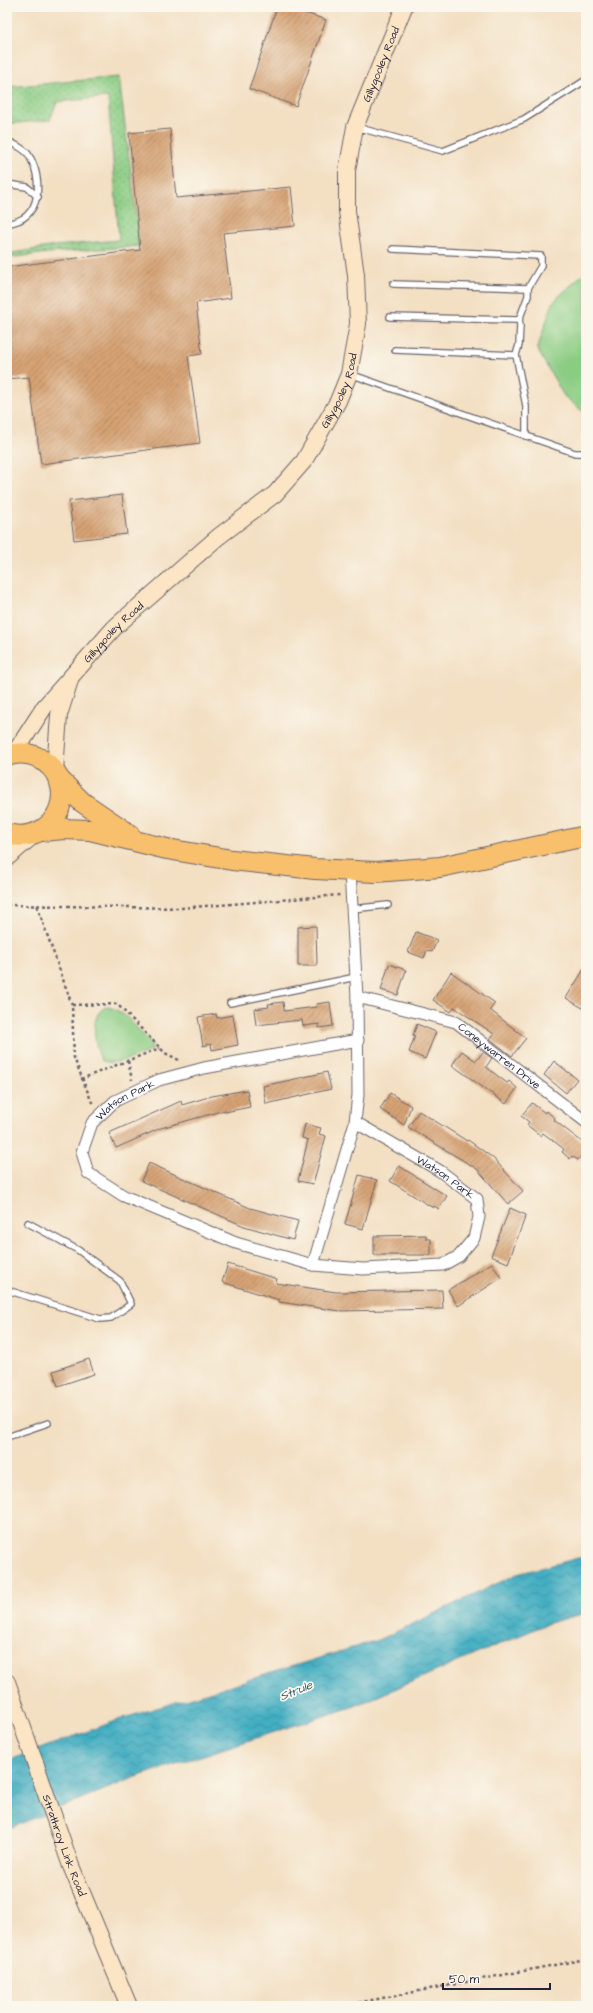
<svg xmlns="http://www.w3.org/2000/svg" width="593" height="2013" font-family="'Architects Daughter',sans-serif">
  <defs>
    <pattern id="grass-dots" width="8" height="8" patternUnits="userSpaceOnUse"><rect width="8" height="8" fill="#8bcc83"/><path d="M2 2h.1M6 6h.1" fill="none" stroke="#78af72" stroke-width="1.8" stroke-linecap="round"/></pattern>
    <pattern id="water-waves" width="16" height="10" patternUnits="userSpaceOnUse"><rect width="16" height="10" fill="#43aec2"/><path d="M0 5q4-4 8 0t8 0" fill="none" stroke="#388d9f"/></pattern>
    <pattern id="building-hatch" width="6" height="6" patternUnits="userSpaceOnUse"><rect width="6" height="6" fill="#d6a375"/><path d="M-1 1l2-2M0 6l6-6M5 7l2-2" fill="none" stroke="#ad8461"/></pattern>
  </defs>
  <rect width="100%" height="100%" fill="#fbf7ec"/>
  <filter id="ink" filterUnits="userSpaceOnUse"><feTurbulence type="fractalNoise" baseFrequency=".025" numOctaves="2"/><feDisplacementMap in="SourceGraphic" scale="8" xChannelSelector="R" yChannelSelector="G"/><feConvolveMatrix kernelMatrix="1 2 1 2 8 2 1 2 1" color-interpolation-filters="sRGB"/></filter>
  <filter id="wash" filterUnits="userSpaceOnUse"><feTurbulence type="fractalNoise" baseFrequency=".012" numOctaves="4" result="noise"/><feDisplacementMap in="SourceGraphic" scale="16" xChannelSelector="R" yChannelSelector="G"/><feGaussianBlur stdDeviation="0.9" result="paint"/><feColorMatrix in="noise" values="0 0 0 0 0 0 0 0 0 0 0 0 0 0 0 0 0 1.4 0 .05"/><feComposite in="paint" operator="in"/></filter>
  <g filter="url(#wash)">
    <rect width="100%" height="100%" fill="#f3dfc2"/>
    <path fill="url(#grass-dots)" stroke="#56775f" d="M119 77 140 246 48 253 7 258V254L55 246 119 240 108 97 57 102 50 120 7 124V87Z"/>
    <g fill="#8bcc83" stroke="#56775f">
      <path d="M586 271V414L564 396 537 349 553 302Z"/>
      <path d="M106 1007C123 1008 136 1028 148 1040L152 1045V1049C141 1056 112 1067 101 1060 95 1046 88 1015 106 1007Z"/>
    </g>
    <path fill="url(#water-waves)" stroke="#32687e" d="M586 1556V1613L549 1623 355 1706 139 1776 7 1829V1761L121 1719 381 1639 517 1574Z"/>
    <g id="blocks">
      <g fill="url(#building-hatch)">
        <path d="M277 7H289L326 20 296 106 249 89Z"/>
        <path d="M170 129 176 198 291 187 295 226 223 233 231 298 196 303 202 354 188 356 200 443 41 464 29 377 7 379V267L140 250 129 133Z"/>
        <path d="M122 495 127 534 74 540 69 501Z"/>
        <path d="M316 926 317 966H298V927Z"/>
        <path d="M416 932 437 940 432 952 427 950 424 958 408 952Z"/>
        <path d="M389 964 406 970 398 995 381 990Z"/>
        <path d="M586 966V1010L566 998Z"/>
        <path d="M451 972 495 1003 490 1010 526 1038 512 1056 490 1039 494 1034 454 1007 451 1012 433 1000Z"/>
        <path d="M283 1002 284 1011 317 1007 316 1004 330 1002 333 1026 319 1028V1024L303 1026 302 1020 256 1025 254 1009 269 1007 268 1004Z"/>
        <path d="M216 1014 217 1018 233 1015 238 1045 212 1050 211 1044 203 1046 198 1017Z"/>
        <path d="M417 1024 436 1032 425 1059 409 1052 415 1036 413 1035Z"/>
        <path d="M462 1051 476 1061 483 1052 492 1058 486 1067 507 1083 509 1081 517 1088 506 1104 452 1065Z"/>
        <path d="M554 1061 577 1079 566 1093 544 1075Z"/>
        <path d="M327 1072 331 1089 266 1104 263 1086Z"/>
        <path d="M247 1090 250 1107 225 1112V1110L161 1128 116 1148 109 1133 181 1101 182 1105 212 1096Z"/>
        <path d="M390 1093 411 1106 404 1125 380 1109Z"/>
        <path d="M532 1103 545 1113 546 1111 555 1118 554 1120 586 1145V1150L578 1160 572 1156 570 1159 562 1152 564 1149 543 1133 541 1136 527 1125 529 1122 521 1116Z"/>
        <path d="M419 1111 467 1141 468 1140 493 1158 523 1191 508 1204 477 1169 408 1127Z"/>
        <path d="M305 1124 321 1128 319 1134 326 1136 313 1184 298 1181 308 1140 302 1138Z"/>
        <path d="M149 1163 250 1208 298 1221 293 1240 244 1226 141 1181Z"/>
        <path d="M399 1166 447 1196 439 1209 434 1206 433 1208 390 1181Z"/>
        <path d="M359 1175 377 1180 363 1229 345 1224Z"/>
        <path d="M510 1208 526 1215 508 1263 491 1256Z"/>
        <path d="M426 1235V1239H431V1255H374V1236Z"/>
        <path d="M492 1263 501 1278 458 1306 448 1290Z"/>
        <path d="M228 1264 277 1279 276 1283 336 1292 442 1290 443 1309 340 1311 279 1302V1300L222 1282Z"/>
        <path d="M89 1359 94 1374 58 1386 53 1371Z"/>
      </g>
    </g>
  </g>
  <g filter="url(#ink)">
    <use href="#blocks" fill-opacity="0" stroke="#6b646a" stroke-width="1"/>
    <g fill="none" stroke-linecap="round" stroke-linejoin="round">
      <defs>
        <g id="lane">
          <path d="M356 127 443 151 524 119 586 80"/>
          <path d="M7 141C13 143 24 149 28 154 44 178 42 221 7 223"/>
          <path d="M7 184 27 187 38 197"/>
          <path d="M393 249 541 256V266L528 288V296L519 320 520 325 519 345 516 355 526 406V436"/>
          <path d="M393 284 528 288"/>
          <path d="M390 317 519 320"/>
          <path d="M395 350 516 355"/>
          <path d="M350 374 575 453H586"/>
          <path d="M352 909 388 905"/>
          <path d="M230 1003 356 977"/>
          <path d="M7 1290 100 1319 111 1318 131 1304 120 1281 78 1250 28 1223"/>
          <path d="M7 1437 48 1423"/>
          <path d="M117 2006 127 2002"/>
        </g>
        <g id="street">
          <path id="s1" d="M357 997 456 1022 586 1122"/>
          <path id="s2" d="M355 1122 440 1171 477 1199 479 1217 474 1238 459 1256 443 1265 363 1269 313 1265 236 1243 124 1196 88 1173 82 1152 92 1123 115 1101 159 1080 204 1068 358 1040"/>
          <path d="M313 1265 355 1122 358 1095 357 997 350 871"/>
        </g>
        <g id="secondary">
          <path id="s3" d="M14 754 45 706 115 627 218 537 275 494 304 461 338 401 349 374 358 324 356 275 347 211V171L355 127 404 7"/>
          <path d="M55 771 59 715 70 680"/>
          <path d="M7 858 35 834"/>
          <path id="s4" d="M7 1682 71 1866 129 2006"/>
        </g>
        <g id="highway">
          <path d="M7 756C16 752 29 753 37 757 84 781 59 847 7 834"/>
          <path d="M58 778 82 802 129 834"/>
          <path d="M42 831 64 829 90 830 167 849 232 860 315 869 375 872 440 867 586 836"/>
        </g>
      </defs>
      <use href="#lane" stroke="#6b646a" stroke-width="8"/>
      <use href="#street" stroke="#6b646a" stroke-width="13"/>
      <use href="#secondary" stroke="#6b646a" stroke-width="18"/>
      <use href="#highway" stroke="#6b646a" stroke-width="22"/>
      <g stroke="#6b646a" stroke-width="2.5" stroke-dasharray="3 3" stroke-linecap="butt">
        <path d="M7 905 182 908 340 895"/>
        <path d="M37 906 72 1005 74 1058 93 1105"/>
        <path d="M72 1005 117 1004 165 1053 181 1061"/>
        <path d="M128 1061 132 1080"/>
        <path d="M81 1079 160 1048"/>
        <path d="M341 2006 586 1959"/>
      </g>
      <use href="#lane" stroke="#fff" stroke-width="5.5"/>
      <use href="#street" stroke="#fff" stroke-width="11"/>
      <use href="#secondary" stroke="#fce5c4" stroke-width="16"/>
      <use href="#highway" stroke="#f8bf6c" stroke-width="20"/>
    </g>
  </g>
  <g text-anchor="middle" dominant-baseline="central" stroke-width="3.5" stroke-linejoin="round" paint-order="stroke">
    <g font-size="11" fill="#22223b" stroke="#fbf7ec">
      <text stroke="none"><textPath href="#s3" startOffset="830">Gillygooley Road</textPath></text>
      <text stroke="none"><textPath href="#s3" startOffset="494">Gillygooley Road</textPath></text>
      <text stroke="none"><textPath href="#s3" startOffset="158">Gillygooley Road</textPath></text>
      <text stroke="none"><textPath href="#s1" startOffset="157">Coneywarren Drive</textPath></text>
      <text stroke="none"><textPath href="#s2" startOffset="694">Watson Park</textPath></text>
      <text stroke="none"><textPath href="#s2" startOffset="106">Watson Park</textPath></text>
      <text stroke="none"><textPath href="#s4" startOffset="173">Strathroy Link Road</textPath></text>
    </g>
    <g font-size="12" font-style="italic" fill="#2f5a71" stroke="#fbf7ec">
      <text transform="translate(296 1691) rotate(-22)">Strule</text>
    </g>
  </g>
  <rect width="593" height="2013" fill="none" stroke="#fbf7ec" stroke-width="24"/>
  <path d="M443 1983v6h107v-6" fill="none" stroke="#22223b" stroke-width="2"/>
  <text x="449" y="1983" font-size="12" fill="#22223b" stroke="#fbf7ec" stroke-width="3" paint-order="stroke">50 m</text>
</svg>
